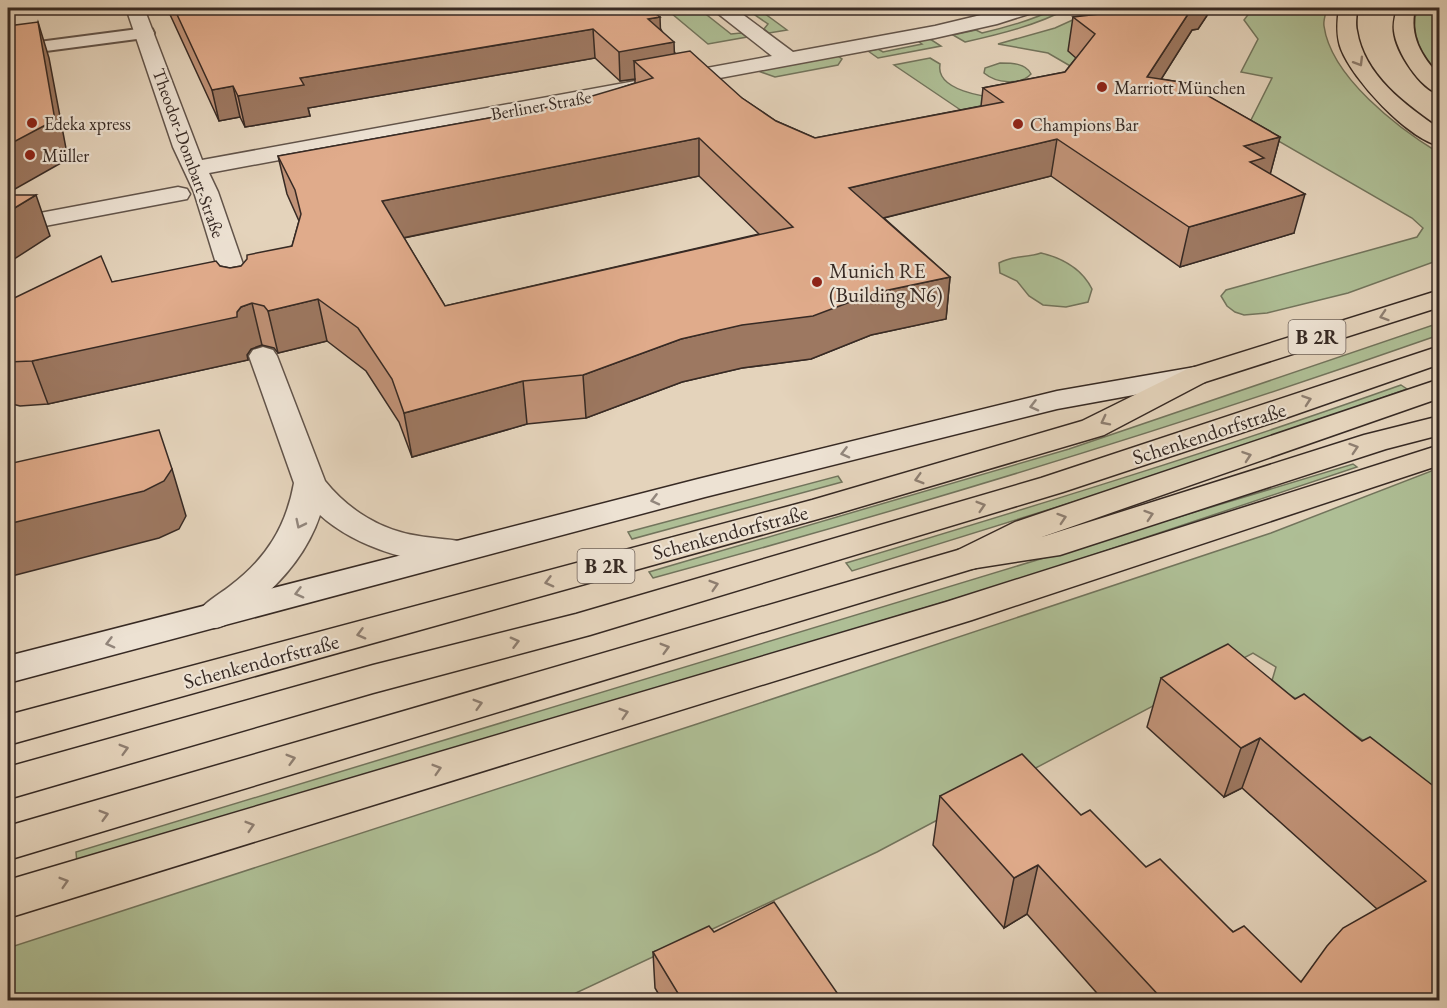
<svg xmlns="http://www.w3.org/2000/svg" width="1447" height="1008" font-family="'EB Garamond',serif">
  <rect width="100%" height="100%" fill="#e4d3bb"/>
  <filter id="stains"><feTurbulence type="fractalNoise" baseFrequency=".00333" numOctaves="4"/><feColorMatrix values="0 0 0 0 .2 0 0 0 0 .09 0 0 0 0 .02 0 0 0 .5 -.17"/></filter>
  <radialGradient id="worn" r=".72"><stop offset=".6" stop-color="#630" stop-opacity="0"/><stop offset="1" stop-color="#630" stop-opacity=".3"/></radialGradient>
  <g fill="#aebe95" stroke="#72745c" stroke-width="1.5">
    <path d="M665 8H698L731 34 741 33 747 37 708 44Z"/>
    <path d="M745 8H757L787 30 769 33 764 29 768 24Z"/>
    <path d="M1057 8H1069C1037 25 1001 34 965 42L953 35 976 30 982 33C1008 27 1033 20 1057 8Z"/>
    <path d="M1099 8H1106L1125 20 1072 67 1048 53 998 44 1055 28Z"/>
    <path d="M1253 8H1327C1326 13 1323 20 1324 26 1331 77 1398 128 1439 153V260L1348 293 1267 313 1244 315 1235 312 1227 306 1221 296 1226 290 1417 237 1423 228 1412 218 1249 124 1272 78 1241 72 1258 39 1244 20Z"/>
    <path d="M1418 8H1439V76C1424 56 1407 34 1418 8Z"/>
    <path d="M930 39 941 46 878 58 868 51 878 49 883 52 922 44 918 41Z"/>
    <path d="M838 56 842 59 838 65 775 77 758 71Z"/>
    <path d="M930 58 940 64C935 91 986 97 1004 99L968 115 894 65Z"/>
    <path d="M1000 63C1011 63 1026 63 1031 74 1020 86 996 83 984 73L985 68Z"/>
    <path d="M1041 253C1062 258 1082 269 1092 289L1088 302 1066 307 1043 305 1029 296 1017 281 1000 273 999 263C1012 255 1027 258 1041 253Z"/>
    <path d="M1439 323V335C1180 426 918 506 653 578L649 572 1069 449Z"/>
    <path d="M1401 385 1407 389 1198 463 852 571 846 563C1032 507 1218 450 1401 385Z"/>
    <path d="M1353 464 1357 467 1027 577 77 863 76 852Z"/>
    <path d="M1439 468V796C1388 753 1329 718 1271 684L1276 667 1253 653 877 852 561 1000H8V948L697 724 1271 533Z"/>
    <path d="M838 476 842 482 632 539 628 532Z"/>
  </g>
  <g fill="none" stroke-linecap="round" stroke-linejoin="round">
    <defs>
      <path id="service" d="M146 28 152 29 154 33 152 37 8 56V46Z"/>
      <path id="pedestrian" d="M178 187 187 189 190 194 187 199 8 233V219Z"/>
      <g id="minor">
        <path d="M126 8H144L202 160 772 56 716 12 714 8H734L793 52 935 26 1010 8H1037L1035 12 997 24 935 38 209 173 218 192 255 299 251 305 241 307 231 305 227 299 194 192 173 147Z"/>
        <path d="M263 347 273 350 277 356 325 481C348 510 382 531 419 536 436 539 453 539 469 543L474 551 469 559C425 571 353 546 320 515 306 557 274 591 239 616 231 621 223 628 214 628 210 628 204 626 200 625L195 616C203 603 217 596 230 586 266 559 286 527 294 483L249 356 253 350Z"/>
      </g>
      <path id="secondary" d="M1195 367 1205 370 1210 376 1205 382 1057 409 705 497 8 683V656L698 479 1057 391Z"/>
      <g id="trunk">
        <path d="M1440 290V307L1205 382 1104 435 836 514 8 745V715L812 500 1082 421 1185 370Z"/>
        <path d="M1440 346V364L1274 422 1063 492 590 635 373 693 8 799V767L373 665 576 614 1041 478Z"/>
        <path d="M1440 379V398L1039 538 982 566 8 860V826L958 550 1015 522Z"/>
      </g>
      <g id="motorway">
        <path d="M1339 8H1357C1357 15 1355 23 1357 31 1364 75 1405 105 1440 129V146C1407 138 1353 80 1341 49 1336 36 1337 22 1339 8Z"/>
        <path d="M1397 8H1415C1409 36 1421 56 1440 76V94C1420 89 1396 51 1394 31 1393 23 1395 16 1397 8Z"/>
        <path d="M1440 416V435L1386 449 1060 555 970 569 958 566 953 558 958 550 1045 536 1364 435Z"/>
        <path d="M1440 445V465L972 620 8 918V880L946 602Z"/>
      </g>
    </defs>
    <use href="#service" stroke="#62544a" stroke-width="4"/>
    <use href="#pedestrian" stroke="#62544a" stroke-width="3"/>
    <use href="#minor" stroke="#62544a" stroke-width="3"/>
    <use href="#secondary" stroke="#372a24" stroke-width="3"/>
    <use href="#trunk" stroke="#372a24" stroke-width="3"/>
    <use href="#motorway" stroke="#372a24" stroke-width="3"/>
    <use href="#service" fill="#ede2d3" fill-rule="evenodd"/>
    <use href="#pedestrian" fill="#ede2d3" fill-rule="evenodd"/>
    <use href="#minor" fill="#ede2d3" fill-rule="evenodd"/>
    <use href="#secondary" fill="#ede2d3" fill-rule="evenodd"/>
    <use href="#trunk" fill="#e4d3bb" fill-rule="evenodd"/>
    <use href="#motorway" fill="#e4d3bb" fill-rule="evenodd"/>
  </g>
  <g fill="#c19378" stroke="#372a24" stroke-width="1.5" fill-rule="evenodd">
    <path d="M167 8H648L675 53 776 121 815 138 981 106 983 88 1065 72 1076 58 1068 51 1073 17 1113 13 1105 8H1212L1198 29 1192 30 1161 79 1206 86 1204 94 1280 137 1270 174 1294 233 1180 267 1051 176 884 218 950 277 946 319 871 335 811 359 742 368 682 382 586 418 527 424 412 457 399 422 366 371 327 341 278 353 274 348 262 345 251 349 247 355 248 360 48 404 20 406 8 403V301L112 282 220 266 230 268 241 266 292 246 299 221 287 194 278 156 583 101 635 83V79L620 81 595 58 308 108 310 116 245 127 240 117 219 121ZM699 176 759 234 445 306 404 238Z"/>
    <path d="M1161 678 1295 699 1440 791V1000H1103L1027 914 1004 928 933 845 940 796 1081 815 1146 867 1301 982 1377 909 1242 788 1224 797 1147 727Z"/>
    <path d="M714 932 842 1000H662L655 988 653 952Z"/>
  </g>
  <g fill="#9d7861" stroke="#372a24" stroke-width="1.5">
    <path d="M8 8H18L8 17Z"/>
    <path d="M1192 8H1212L1198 29 1192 30 1140 113 1147 77Z"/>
    <path d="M660 17 661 44 674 42 675 71 634 61 635 79 620 81 619 52 648 19Z"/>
    <path d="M38 22 49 58 68 159 8 193V145Z"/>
    <path d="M593 29 595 58 308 108 310 116 245 127 238 96 300 78Z"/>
    <path d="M233 86 240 117 219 121 212 90Z"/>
    <path d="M1280 137 1270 175 1254 196 1244 146Z"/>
    <path d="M699 138V176L388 241 382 201Z"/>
    <path d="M1057 139 1051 176 847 227 849 188Z"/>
    <path d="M1305 194 1294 233 1180 267 1189 227Z"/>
    <path d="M36 195 50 236 8 263V212Z"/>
    <path d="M950 277 946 319 871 335 811 359 742 368 682 382 586 418 583 375 681 339 874 293Z"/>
    <path d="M318 299 327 341 278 353 268 311Z"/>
    <path d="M252 303 262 345 251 349 247 355 248 360 48 404 32 361 237 312 241 307Z"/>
    <path d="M523 381 527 424 412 457 404 413Z"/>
    <path d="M172 469 186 516 179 529 159 538 8 577V524Z"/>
    <path d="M1260 738 1242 788 1224 797 1241 748Z"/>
    <path d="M1038 865 1027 914 1004 928 1014 878Z"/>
    <path d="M1440 996V1000H1432Z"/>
  </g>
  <g fill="#e0ab8b" stroke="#372a24" stroke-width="1.5" fill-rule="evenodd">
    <path d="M174 8H648L660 17 648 19 674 42 619 52 593 29 300 78 304 85 238 96 233 86 212 90Z"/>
    <path d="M1154 8H1192L1147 77 1206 86 1203 93 1280 137 1244 146 1264 158 1250 162 1305 194 1189 227 1057 139 849 188 950 277 874 293 813 316 742 325 681 339 583 375 523 381 404 413 392 379 358 328 318 299 268 311 264 306 252 303 241 307 237 312V317L32 361 8 362V301L101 256 112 282 216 261 220 266 230 268 241 266 247 259V255L292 246 301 214 295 190 278 156 583 101 582 99 653 78 634 61 690 51 742 98 776 121 815 138 1003 102 983 88 1065 72 1095 34 1073 17ZM699 138 793 227 445 306 382 201Z"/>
    <path d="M38 22 55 120 8 145V26Z"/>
    <path d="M8 195H36L8 212Z"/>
    <path d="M159 430 172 469 164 481 144 491 8 524V464Z"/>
    <path d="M1228 644 1295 699 1304 694 1362 741 1370 737 1440 791V996L1432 1000H1163L1038 865 1014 878 940 796 1022 754 1081 815 1090 810 1146 867 1160 859 1233 932 1244 926 1301 982 1327 946 1343 928 1426 881 1260 738 1241 748 1161 678Z"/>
    <path d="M774 902 842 1000H682L653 952 709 926 714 932Z"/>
  </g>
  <defs><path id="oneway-chevron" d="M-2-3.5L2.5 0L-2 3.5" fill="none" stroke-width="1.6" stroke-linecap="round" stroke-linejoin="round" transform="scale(1.5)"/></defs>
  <g stroke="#8e7e70">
    <use href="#oneway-chevron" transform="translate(1359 62) rotate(59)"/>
    <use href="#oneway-chevron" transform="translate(1384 316) rotate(162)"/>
    <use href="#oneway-chevron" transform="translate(1307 400) rotate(-19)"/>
    <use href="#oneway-chevron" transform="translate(1105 421) rotate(153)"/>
    <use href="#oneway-chevron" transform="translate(1354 448) rotate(-18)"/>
    <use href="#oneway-chevron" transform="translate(1247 456) rotate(-19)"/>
    <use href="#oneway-chevron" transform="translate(919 479) rotate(164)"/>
    <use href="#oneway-chevron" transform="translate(981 506) rotate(-17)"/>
    <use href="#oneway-chevron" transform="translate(1149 515) rotate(-18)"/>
    <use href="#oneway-chevron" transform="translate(1062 518) rotate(-18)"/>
    <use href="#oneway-chevron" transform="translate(549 582) rotate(165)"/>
    <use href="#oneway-chevron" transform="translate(714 585) rotate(-17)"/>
    <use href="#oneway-chevron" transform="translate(361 634) rotate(165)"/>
    <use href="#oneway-chevron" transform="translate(515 642) rotate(-15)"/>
    <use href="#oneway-chevron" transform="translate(665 648) rotate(-16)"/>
    <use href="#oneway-chevron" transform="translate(478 704) rotate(-16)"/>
    <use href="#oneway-chevron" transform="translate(624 713) rotate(-17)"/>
    <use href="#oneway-chevron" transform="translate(124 749) rotate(-16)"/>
    <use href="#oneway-chevron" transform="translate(291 759) rotate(-16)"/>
    <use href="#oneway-chevron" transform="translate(437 769) rotate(-17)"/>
    <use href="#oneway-chevron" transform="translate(104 815) rotate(-16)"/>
    <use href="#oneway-chevron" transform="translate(250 826) rotate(-17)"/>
    <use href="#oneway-chevron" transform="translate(64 882) rotate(-17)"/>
  </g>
  <g stroke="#92867c">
    <use href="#oneway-chevron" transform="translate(1034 406) rotate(166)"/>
    <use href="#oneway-chevron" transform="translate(845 453) rotate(166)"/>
    <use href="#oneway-chevron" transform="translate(655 500) rotate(166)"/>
    <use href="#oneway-chevron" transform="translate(300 524) rotate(116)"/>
    <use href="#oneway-chevron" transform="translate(299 593) rotate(165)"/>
    <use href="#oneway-chevron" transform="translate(110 643) rotate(165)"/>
  </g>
  <g fill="#8f2418" stroke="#ede2d3" stroke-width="2">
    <circle cx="1102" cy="87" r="6"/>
    <circle cx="32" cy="123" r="6"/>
    <circle cx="1018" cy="124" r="6"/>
    <circle cx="30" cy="155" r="6"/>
    <circle cx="817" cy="282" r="6"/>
  </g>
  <g text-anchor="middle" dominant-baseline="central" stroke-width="4.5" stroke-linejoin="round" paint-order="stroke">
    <g font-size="18" fill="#372a24" stroke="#ede2d3" text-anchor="start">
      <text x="1114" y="87">Marriott München</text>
      <text x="44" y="123">Edeka xpress</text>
      <text x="1030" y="124">Champions Bar</text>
      <text x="42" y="155">Müller</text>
    </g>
    <g font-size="18" fill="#372a24" stroke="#ede2d3">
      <text transform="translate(541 105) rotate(-10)">Berliner Straße</text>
      <text transform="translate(189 153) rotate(70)">Theodor-Dombart-Straße</text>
    </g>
    <g fill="#ede2d3" stroke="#6e6158" stroke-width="1.5">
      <rect x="1288.5" y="320" width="57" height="34" rx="4.5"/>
      <rect x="577.5" y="549" width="57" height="34" rx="4.5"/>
    </g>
    <g font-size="20" font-weight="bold" fill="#372a24">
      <text x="1317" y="337">B 2R</text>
      <text x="606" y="566">B 2R</text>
    </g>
    <g font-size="21" fill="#372a24" stroke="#ede2d3" text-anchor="start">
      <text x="829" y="270">Munich RE<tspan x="829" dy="24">(Building N6)</tspan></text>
    </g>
    <g font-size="21" fill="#372a24" stroke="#ede2d3">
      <text transform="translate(1209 433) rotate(-18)">Schenkendorfstraße</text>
      <text transform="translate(730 532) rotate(-15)">Schenkendorfstraße</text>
      <text transform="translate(261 661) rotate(-15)">Schenkendorfstraße</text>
    </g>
  </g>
  <rect width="1447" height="1008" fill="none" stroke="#e4d3bb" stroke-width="30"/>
  <rect x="9" y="9" width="1429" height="990" fill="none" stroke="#372a24" stroke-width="3"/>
  <rect x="15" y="15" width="1417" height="978" fill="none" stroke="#372a24" stroke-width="1.5"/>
  <rect width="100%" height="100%" filter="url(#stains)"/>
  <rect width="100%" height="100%" fill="url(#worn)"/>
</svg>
